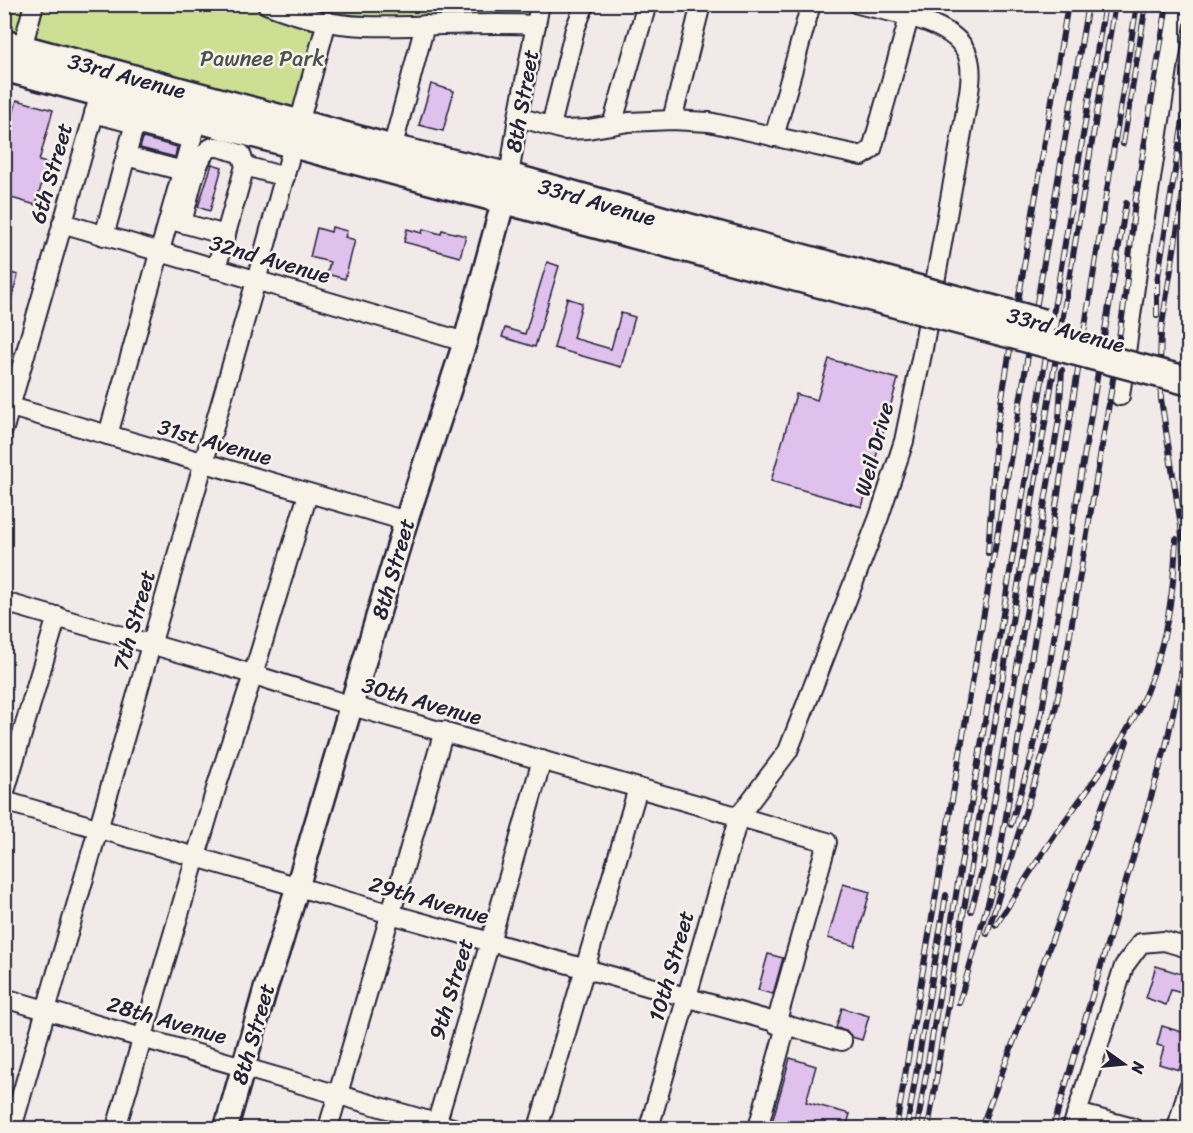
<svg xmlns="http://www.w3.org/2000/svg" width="1193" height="1133" font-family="Sriracha,sans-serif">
  <rect width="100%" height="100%" fill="#f2e9e9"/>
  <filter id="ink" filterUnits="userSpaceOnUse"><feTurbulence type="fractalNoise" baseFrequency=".0167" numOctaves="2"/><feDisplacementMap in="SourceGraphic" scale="12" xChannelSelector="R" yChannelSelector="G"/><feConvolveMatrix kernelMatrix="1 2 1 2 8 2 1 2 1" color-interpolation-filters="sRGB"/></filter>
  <g filter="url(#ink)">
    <path fill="#ccdf93" stroke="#778067" stroke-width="1.5" d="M4 5H540L536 25 327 21 300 124 5 44Z"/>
    <g fill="#e0c0ed" stroke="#22223b" stroke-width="1.5">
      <path d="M431 84 454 91 443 131 419 125Z"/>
      <path d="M17 100 53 110 39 161 47 163 36 205 4 196V147Z"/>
      <path d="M143 138 177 147 175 157 140 148Z"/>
      <path d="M212 164 222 167 210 211 198 207Z"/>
      <path d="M332 227 347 231 345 237 355 240 345 279 327 274 330 262 310 257 317 228 331 232Z"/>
      <path d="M407 229 422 233 423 229 441 234 442 230 466 236 460 257 404 242Z"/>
      <path d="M547 262 559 266 535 347 502 337 505 328 525 334Z"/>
      <path d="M4 271 18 275 7 314 4 313Z"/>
      <path d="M567 298 582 303 573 338 611 349 621 313 635 317 621 367 554 348Z"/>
      <path d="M829 359 898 379 862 507 771 481 796 394 817 400Z"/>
      <path d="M843 884 870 892 855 946 828 938Z"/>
      <path d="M768 954 783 958 773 994 758 990Z"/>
      <path d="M1156 966 1188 976V995L1171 990 1166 1005 1146 998Z"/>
      <path d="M842 1008 869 1016 862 1040 852 1037 846 1030 836 1028Z"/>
      <path d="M1162 1026 1188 1034V1054L1184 1053 1179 1070 1159 1064 1164 1047 1157 1045Z"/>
      <path d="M790 1058 816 1066 806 1102 850 1114 846 1128H779L771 1126Z"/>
    </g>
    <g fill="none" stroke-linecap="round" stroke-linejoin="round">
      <defs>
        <g id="minor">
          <path d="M266 4C296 16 332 25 365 26 422 28 479 21 536 25"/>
          <path d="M22 48 34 4"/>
          <path d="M94 113 192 139"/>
          <path d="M518 117 564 130 588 129 629 122 672 120 709 122 862 156 872 149 909 18"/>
          <path d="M672 120 701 4"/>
          <path d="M612 125 647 4"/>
          <path d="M551 126 575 29 585 4"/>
          <path d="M774 137 811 4"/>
          <path d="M392 149 425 25"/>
          <path d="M126 156 183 171"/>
          <path d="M245 166 285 177"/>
          <path d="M509 177 518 117 540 4"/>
          <path d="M171 220 226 235"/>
          <path d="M62 223 465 342"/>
          <path d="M182 223C187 207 196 149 214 147 222 146 233 152 241 154L245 166 216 269"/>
          <path d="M104 236 135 123"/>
          <path d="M1120 396 1141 243 1178 4"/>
          <path d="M4 405 406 521"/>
          <path d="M4 428 103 83"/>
          <path d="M108 435 197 119"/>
          <path d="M4 602 223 665 352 706 827 842 776 1024"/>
          <path d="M4 795 57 616"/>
          <path d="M4 801 391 914 842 1041"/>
          <path d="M4 998 453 1128"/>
          <path d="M1077 1113 1133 1128"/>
          <path d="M12 1128 256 281 327 21"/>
          <path d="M116 1128 218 782 253 675 308 494"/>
          <path d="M328 1128 444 731"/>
          <path d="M435 1128 490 942 542 760"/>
          <path d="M538 1128 638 788"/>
          <path d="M649 1128 739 816 788 751 879 517 904 441 922 354 965 116C968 97 974 74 968 56 956 20 890 13 858 4"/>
          <path d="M758 1128 786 1026"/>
          <path d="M1072 1128 1124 966 1141 943 1164 941 1188 948"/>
          <path d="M1177 1128 1188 1089"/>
        </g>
        <path id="major" d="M226 1128 266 987 281 942 406 521 465 342 508 184"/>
        <g id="highway">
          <path d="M4 44 392 149 509 177 675 224"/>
          <path d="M4 67 671 244"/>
        </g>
      </defs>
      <use href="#minor" stroke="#22223b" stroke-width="22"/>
      <use href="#major" stroke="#22223b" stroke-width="27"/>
      <use href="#highway" stroke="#22223b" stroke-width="32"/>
      <use href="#minor" stroke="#f7f3e8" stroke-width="18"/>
      <use href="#major" stroke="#f7f3e8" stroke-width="22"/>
      <use href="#highway" stroke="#f7f3e8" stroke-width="27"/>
      <defs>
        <g id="rail">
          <path d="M1123 144 1146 4"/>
          <path d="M1157 316V282L1188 90"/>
          <path d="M988 553 996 433 1068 4"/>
          <path d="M1011 825 1032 754 1042 711 1126 203"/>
          <path d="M971 911 983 867 1059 419 1062 370"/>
          <path d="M996 925C1018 891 1040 856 1064 822 1090 786 1117 751 1137 712 1164 659 1174 597 1176 539"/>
          <path d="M987 934 1043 755 1055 711 1066 658 1112 386 1125 297 1134 210 1167 4"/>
          <path d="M959 1003 997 872 1137 4"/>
          <path d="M937 1071 1115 4"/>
          <path d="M896 1128 1088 4"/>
          <path d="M907 1128 946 895"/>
          <path d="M917 1128 1105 4"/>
          <path d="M928 1128 939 1064"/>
          <path d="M981 1128 1127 741"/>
          <path d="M1053 1128 1166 746 1181 676 1186 582 1181 526 1161 399 1160 365 1161 331 1188 163"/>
        </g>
      </defs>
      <use href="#rail" stroke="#22223b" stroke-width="6"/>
      <use href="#rail" stroke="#f7f3e8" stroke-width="4" stroke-dasharray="11" stroke-linecap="butt"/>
      <defs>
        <g id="highway-bridge">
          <path d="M675 224 1043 323"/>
          <path d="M671 244 1188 381"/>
        </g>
      </defs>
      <use href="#highway-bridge" stroke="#22223b" stroke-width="32" stroke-linecap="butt"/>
      <use href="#highway-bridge" stroke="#f7f3e8" stroke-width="27"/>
    </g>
  </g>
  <g text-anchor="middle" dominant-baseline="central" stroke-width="5" stroke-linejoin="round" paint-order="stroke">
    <g font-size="22" fill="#4c5151" stroke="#f7f3e8">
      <text x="262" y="58">Pawnee Park</text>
    </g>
    <g font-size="22" fill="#22223b" stroke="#f7f3e8">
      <text transform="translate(127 76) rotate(15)">33rd Avenue</text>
      <text transform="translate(522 101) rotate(-80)">8th Street</text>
      <text transform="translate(51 173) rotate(-74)">6th Street</text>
      <text transform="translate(597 202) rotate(16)">33rd Avenue</text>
      <text transform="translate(270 259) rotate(16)">32nd Avenue</text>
      <text transform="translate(1066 330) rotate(15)">33rd Avenue</text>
      <text transform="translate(215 442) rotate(16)">31st Avenue</text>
      <text transform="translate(874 449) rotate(-75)">Weil Drive</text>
      <text transform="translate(393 569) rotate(-74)">8th Street</text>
      <text transform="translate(134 620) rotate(-74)">7th Street</text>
      <text transform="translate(422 701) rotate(16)">30th Avenue</text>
      <text transform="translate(429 900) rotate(16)">29th Avenue</text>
      <text transform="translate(671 966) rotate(-74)">10th Street</text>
      <text transform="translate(451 989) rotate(-73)">9th Street</text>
      <text transform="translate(167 1020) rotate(16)">28th Avenue</text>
      <text transform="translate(253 1034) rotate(-74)">8th Street</text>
    </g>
  </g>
  <rect width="1193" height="1133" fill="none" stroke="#f7f3e8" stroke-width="24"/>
  <rect x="12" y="12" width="1169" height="1109" fill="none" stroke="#22223b" stroke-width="2" filter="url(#ink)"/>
  <g transform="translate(1124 1064) rotate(105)" stroke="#f7f3e8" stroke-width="4.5" paint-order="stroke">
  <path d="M0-4.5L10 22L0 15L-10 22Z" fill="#22223b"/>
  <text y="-9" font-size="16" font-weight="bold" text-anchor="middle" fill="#22223b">N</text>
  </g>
</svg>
